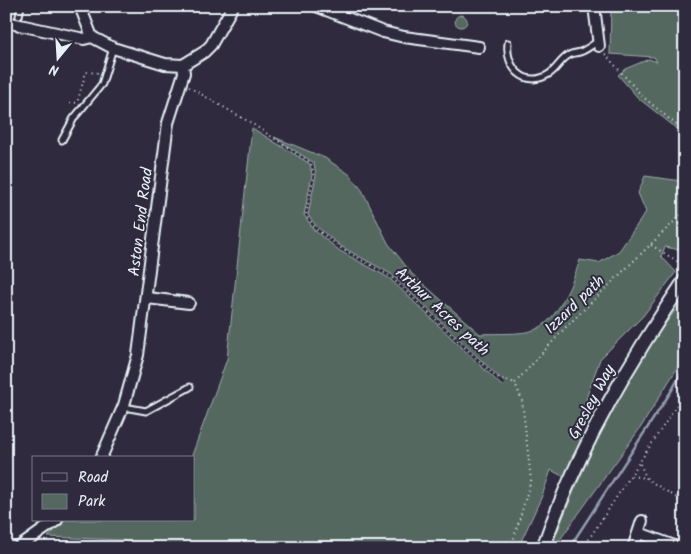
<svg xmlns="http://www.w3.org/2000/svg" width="691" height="554" font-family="Kalam,sans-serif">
  <rect width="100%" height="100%" fill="#2f2a3d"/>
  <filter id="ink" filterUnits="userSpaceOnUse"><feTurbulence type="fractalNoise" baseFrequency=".02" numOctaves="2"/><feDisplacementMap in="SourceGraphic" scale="10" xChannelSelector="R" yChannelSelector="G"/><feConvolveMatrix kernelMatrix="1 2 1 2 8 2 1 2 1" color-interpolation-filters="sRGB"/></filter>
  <g filter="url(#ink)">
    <g fill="#546861" stroke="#9eacac">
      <path d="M611 6H685V135L638 98 618 75 625 69 649 59 657 62 654 57 610 54Z"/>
      <circle cx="461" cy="21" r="6"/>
      <path d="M252 128 310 164 312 175 304 215 314 230 340 251 389 278 502 386 505 383 391 274 342 247 317 227 308 215 316 175 314 163 274 137 325 158 349 174 362 190 388 243 412 274 480 334C495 333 521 335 534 330 558 322 573 281 580 260L599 263 619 251 646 212 638 193 645 176 682 181 685 179V251L665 247 661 256 676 272 643 316 600 359 588 393 578 434 581 444 577 460 564 477 551 470 542 496 518 548H142L122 540 48 537 65 520H194V458H191L227 359Z"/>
      <path d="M685 298V350L676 370 641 427 554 548H551C585 460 625 372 685 298Z"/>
    </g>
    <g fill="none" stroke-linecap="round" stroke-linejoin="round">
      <path stroke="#939daf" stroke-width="2.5" d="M569 548 672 390 685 366"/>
      <defs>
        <g id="service">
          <path d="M19 16 21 6"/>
          <path d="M508 43C505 67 525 89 549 74 557 69 561 59 569 55 572 53 577 53 580 52 586 50 592 45 597 42"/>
          <path d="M62 140 74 118 102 84 113 48"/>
          <path d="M124 407 146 411 190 387"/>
        </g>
        <g id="minor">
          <path d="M80 6 92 37"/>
          <path d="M316 6 383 32 404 37 479 47"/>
          <path d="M594 6 599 46"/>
          <path d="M6 22 84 39 92 37 113 48 165 64 183 65 204 52 211 45 233 6"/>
          <path d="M147 298 189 303"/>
          <path d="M101 458 124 405 138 355 168 123 184 73 183 65"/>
          <path d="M639 533 680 548"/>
          <path d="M18 548 57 520"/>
          <path d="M633 548 642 521"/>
        </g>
        <path id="tertiary" d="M543 548C576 452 628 363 685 280"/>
      </defs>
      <use href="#service" stroke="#e8f1f8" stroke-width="9"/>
      <use href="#minor" stroke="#e8f1f8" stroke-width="14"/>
      <use href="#tertiary" stroke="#e8f1f8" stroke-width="16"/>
      <g stroke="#e8f1f8" stroke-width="2" stroke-dasharray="1 4" stroke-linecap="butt">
        <path d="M605 54 642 96 685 132"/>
        <path d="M189 87 251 123 311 163 314 175 306 215 316 229 342 249 390 276 496 377 515 383"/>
        <path d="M70 102 77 103 86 72 99 73"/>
        <path d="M651 245 685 266"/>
        <path d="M515 383 566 327 685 211"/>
        <path d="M640 464 647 479 685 503"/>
        <path d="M631 476 646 478"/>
        <path d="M511 548 531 480 522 400 515 383"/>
        <path d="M583 548 685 393"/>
      </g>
      <use href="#service" stroke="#2f2a3d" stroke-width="5"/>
      <use href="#minor" stroke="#2f2a3d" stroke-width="10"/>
      <use href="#tertiary" stroke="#2f2a3d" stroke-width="12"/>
    </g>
  </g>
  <g text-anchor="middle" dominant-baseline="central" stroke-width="4" stroke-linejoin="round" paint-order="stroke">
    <g font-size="16" fill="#e8f1f8" stroke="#2f2a3d">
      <text transform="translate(141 222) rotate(-83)">Aston End Road</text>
      <text transform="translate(575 305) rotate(-44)">Izzard path</text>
      <text transform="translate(442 312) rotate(43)">Arthur Acres path</text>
      <text transform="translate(592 402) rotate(-62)">Gresley Way</text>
    </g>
  </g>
  <rect width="691" height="554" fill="none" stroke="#2f2a3d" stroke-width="25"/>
  <rect x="12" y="12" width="666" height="529" fill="none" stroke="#e8f1f8" stroke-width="2" filter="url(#ink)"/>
  <rect x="32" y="456" width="162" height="65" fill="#2f2a3d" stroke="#797a88"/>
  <rect x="42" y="473" width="25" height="8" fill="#2f2a3d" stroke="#797a88"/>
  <text x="78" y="482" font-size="15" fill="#e8f1f8">Road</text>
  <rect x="42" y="494" width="25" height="15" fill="#546861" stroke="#797a88"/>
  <text x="78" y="506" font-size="15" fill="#e8f1f8">Park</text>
  <g transform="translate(58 58) rotate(198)" stroke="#2f2a3d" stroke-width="4" paint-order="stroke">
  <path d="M0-4L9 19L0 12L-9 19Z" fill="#e8f1f8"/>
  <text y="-8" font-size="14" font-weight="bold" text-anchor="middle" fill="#e8f1f8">N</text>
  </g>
</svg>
